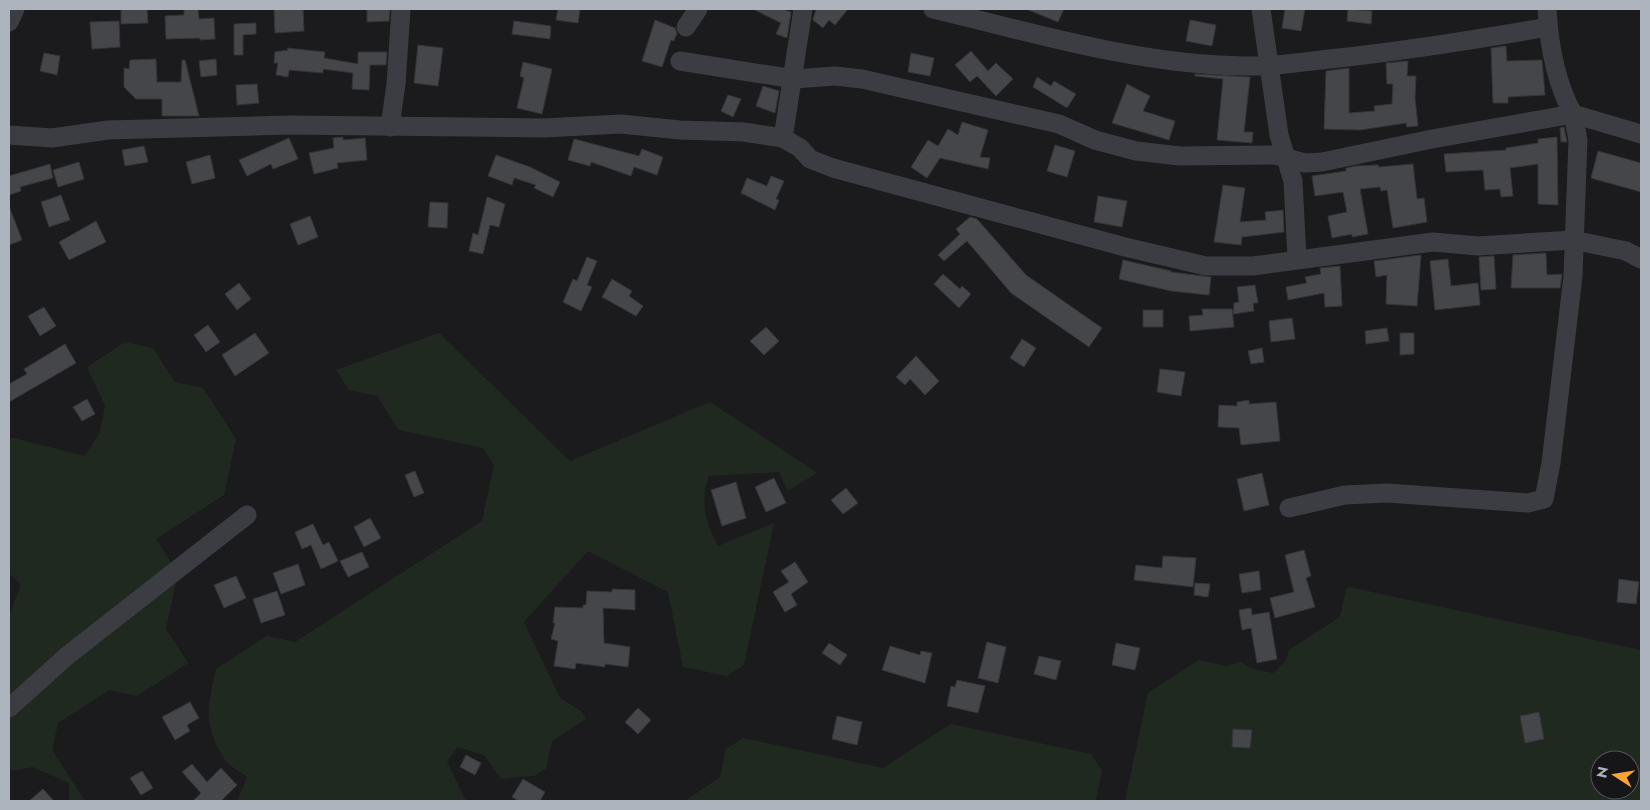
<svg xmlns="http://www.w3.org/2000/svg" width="1650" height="810" font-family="Jost,sans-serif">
  <rect width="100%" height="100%" fill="#1b1b1d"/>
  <g fill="#202920" fill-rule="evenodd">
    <path d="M439 333 570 461 710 402 817 473 788 491 779 472 709 476C700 504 705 520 718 546L774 523 744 665 727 676 683 667 668 592 588 551 524 622 560 698 581 711 586 719 552 741 546 769 534 776 501 779 484 755 457 747 447 762 466 801H237L247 777C241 772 229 766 225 760 203 725 207 709 216 669L267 636 295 642 482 521 494 465 483 448 399 430 377 396 349 390 336 370Z"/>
    <path d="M125 342 153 348 175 382 203 388 236 439 224 495 156 539 178 573 166 629 188 663 137 696 109 690 58 723 52 750 85 801H69V783L33 767 9 771V616L21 584 9 574V437L85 456 100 432 105 406 87 367Z"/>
    <path d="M1349 587 1641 650V801H1125L1148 693 1199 660 1227 666 1241 662 1253 669 1273 673 1285 662 1289 650 1340 617 1346 589ZM1600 760H1630V790H1600Z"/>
    <path d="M951 724 1091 754 1102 771 1096 799 1092 801H685L720 777 726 749 743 738 883 768Z"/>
  </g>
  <g fill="#45464a" stroke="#353539">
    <path d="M121 9H147L148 23 121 24Z"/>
    <path d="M184 9H198L199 19 214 18 215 39 200 40V38L166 39 165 16 184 15Z"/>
    <path d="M274 9H303L304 31 275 33Z"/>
    <path d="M367 9H390L389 21 367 22Z"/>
    <path d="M558 9H580L578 23 556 20Z"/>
    <path d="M753 9H782L791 12 787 38 776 34 781 23Z"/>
    <path d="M816 9H848L835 25 829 20 823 28 813 20Z"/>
    <path d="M1026 9H1064L1058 22Z"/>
    <path d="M1285 9H1305L1301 31 1282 28Z"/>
    <path d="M1348 9 1372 11 1371 24 1347 21Z"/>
    <path d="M655 20 675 28 677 33 674 41 671 40 662 67 642 61Z"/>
    <path d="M1190 20 1216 25 1212 46 1186 41Z"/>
    <path d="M119 21 120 47 92 49 90 22Z"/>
    <path d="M514 21 551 26 550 39 512 34Z"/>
    <path d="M256 23V34L243 35V55H234V24Z"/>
    <path d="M418 45 443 48 438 86 414 83Z"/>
    <path d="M1506 46 1507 61 1542 60 1545 95 1508 97V103H1493L1491 48Z"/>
    <path d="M287 48 325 52 324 58 358 64V52H387L386 65H370L369 90 352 89 353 73 323 69V73L289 70 288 77 276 75 278 63H274L275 52 288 50Z"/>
    <path d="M971 51 988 71 996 63 1013 79 996 96 977 76 970 82 955 65Z"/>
    <path d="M44 53 60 56 57 75 40 71Z"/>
    <path d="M911 53 934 58 930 76 908 72Z"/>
    <path d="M156 59 157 82H181L182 60H185L199 116H162V99H136L124 87V68L129 69 130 60Z"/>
    <path d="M216 59 217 75 201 77 199 61Z"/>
    <path d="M1408 61 1407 76H1416L1415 98 1418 126 1407 127 1406 123 1360 130 1324 129 1326 71 1349 68V113L1375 111 1374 106 1392 104 1393 84H1387L1386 63Z"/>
    <path d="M523 62 552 69 542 114 517 108 524 78 520 76Z"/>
    <path d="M1195 74 1250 77 1244 132H1253L1252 143 1217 140 1223 79 1195 76Z"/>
    <path d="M1037 77 1051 86 1054 81 1076 94 1067 108 1033 87Z"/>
    <path d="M257 84 259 103 237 105 236 85Z"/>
    <path d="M1127 84 1150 96 1143 111 1175 121 1169 140 1112 123Z"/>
    <path d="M763 86 779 91 775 113 756 106Z"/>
    <path d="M728 95 741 99 733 117 721 111Z"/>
    <path d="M962 122 988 130 980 157 990 158 988 169 940 158 927 178 911 167 928 140 938 146 948 129 958 135Z"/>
    <path d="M1564 127 1567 142H1561L1560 128Z"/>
    <path d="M343 137V140L365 138 367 160 337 163 338 168 314 174 309 153 334 148 333 138Z"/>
    <path d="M1557 137 1558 205 1538 204V164L1510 168 1513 196 1501 197 1500 189 1485 190 1483 170 1446 172 1444 154 1506 150V148L1538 143V139Z"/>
    <path d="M289 138 298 159 273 169 271 164 247 176 239 160Z"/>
    <path d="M574 139 639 156 642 149 663 157 657 175 634 167 631 176 591 162 590 166 568 160Z"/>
    <path d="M1055 145 1075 151 1067 177 1047 171Z"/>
    <path d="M144 146 148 162 125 166 122 150Z"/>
    <path d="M1598 151 1641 163V192L1591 178Z"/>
    <path d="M210 155 215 178 192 184 186 162Z"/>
    <path d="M496 155 530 167 560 182 553 197 534 188 536 185 514 178 512 185 488 176Z"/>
    <path d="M79 162 84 179 58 187 53 170Z"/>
    <path d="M50 164 53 178 20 187 21 191 9 195V176Z"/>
    <path d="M1413 164 1417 199 1424 198 1427 222 1393 228 1387 190 1381 191 1380 187 1360 189 1368 234 1352 237V234L1332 238 1328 216 1347 212 1343 192 1315 196 1312 176 1346 171V168L1356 166 1378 165 1379 167Z"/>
    <path d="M771 176 784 181 776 199 779 200 775 210 741 193 747 178 767 186Z"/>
    <path d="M1223 185 1245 188 1240 222 1266 220 1265 212 1283 210 1284 232 1242 237 1241 245 1214 242Z"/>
    <path d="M61 195 70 220 49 227 41 202Z"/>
    <path d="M1098 196 1127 201 1122 227 1094 222Z"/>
    <path d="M487 197 505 204 499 227 490 225 483 254 469 251 473 233 478 235Z"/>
    <path d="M430 202 448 203 447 228 428 227Z"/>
    <path d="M9 206 22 240 9 245Z"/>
    <path d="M310 216 318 237 298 245 290 224Z"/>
    <path d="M970 217 977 219 1026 275 1102 328 1089 347 1011 293 967 241 944 261 938 255 960 234 956 229Z"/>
    <path d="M96 221 106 242 69 260 59 242Z"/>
    <path d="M1546 253 1547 275 1562 274 1560 288H1511L1513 255Z"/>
    <path d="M1421 255 1417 306 1386 304 1387 275 1376 277 1374 261Z"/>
    <path d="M1494 256 1496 289 1481 290 1479 257Z"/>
    <path d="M587 257 597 261 587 285 592 287 581 311 563 302 573 279 577 281Z"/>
    <path d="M1448 259 1451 286 1478 283 1480 305 1435 310 1430 261Z"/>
    <path d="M1123 260 1171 271V272L1211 277 1209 295 1171 291 1119 279Z"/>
    <path d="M1340 266 1342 306 1325 307 1324 293 1288 300 1286 287 1307 283 1305 277 1321 274 1320 268Z"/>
    <path d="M943 274 960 289 962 286 971 294 959 308 934 284Z"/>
    <path d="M612 279 632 291 629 296 643 306 636 316 602 297Z"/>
    <path d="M239 283 251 299 237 310 225 294Z"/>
    <path d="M1255 285 1258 303H1253L1254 311 1233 314 1234 303 1239 302 1237 287Z"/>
    <path d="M44 307 56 326 40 336 28 316Z"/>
    <path d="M1202 309H1232L1234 327 1190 331 1189 316 1203 315Z"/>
    <rect x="1143" y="310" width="20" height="17"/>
    <path d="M1292 318 1295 339 1271 342 1269 321Z"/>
    <path d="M208 325 220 342 206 352 194 335Z"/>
    <path d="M766 327 779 341 764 355 750 341Z"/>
    <path d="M1387 328 1389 341 1366 344 1365 331Z"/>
    <path d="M255 333 269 353 235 376 222 355Z"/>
    <path d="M1400 333H1414V354L1400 355Z"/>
    <path d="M1022 339 1036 348 1024 367 1010 358Z"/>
    <path d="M65 344 76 363 9 402V384L27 374 24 369Z"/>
    <path d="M1262 348 1264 362 1251 364 1248 351Z"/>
    <path d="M916 356 939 381 925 395 910 379 905 385 896 377Z"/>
    <path d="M1160 369 1185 372 1181 396 1157 392Z"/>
    <path d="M87 399 95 414 82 421 73 407Z"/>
    <path d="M1249 400V404L1276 402 1280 441 1241 445 1239 428 1218 427 1219 405 1237 406V402Z"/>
    <path d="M415 471 424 493 414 497 405 475Z"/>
    <path d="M1262 473 1269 505 1244 511 1237 479Z"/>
    <path d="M774 478 786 503 766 512 755 487Z"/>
    <path d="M736 482 746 518 722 526 711 490Z"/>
    <path d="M846 488 858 503 843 514 831 500Z"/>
    <path d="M370 518 381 538 364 547 354 527Z"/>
    <path d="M313 524 323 545 329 542 338 561 321 569 311 545 302 549 295 532Z"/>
    <path d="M1304 550 1311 576 1306 578 1315 607 1275 618 1270 598 1294 592 1285 555Z"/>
    <path d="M362 552 369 567 348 577 340 561Z"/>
    <path d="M1163 556 1196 558 1193 587 1134 580 1136 565 1162 568Z"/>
    <path d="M795 562 808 582 791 594 797 605 785 612 773 592 789 582 781 571Z"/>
    <path d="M298 564 305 585 281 594 273 573Z"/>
    <path d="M1259 571 1261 590 1242 593 1239 574Z"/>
    <path d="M236 576 246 598 224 608 214 585Z"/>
    <path d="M1619 579 1639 582 1636 604 1617 602Z"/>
    <path d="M1195 583 1210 584 1208 597 1194 595Z"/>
    <path d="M612 589 635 590V610L603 608 604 643 630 647 628 667 605 664V667L576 663 575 669 554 666 558 641 551 639 555 623H553L555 607 583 608V605H586L587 591 612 592Z"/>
    <path d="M277 591 285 615 261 623 253 599Z"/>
    <path d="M1251 608 1252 615 1269 612 1277 659 1257 663 1251 628 1242 630 1239 610Z"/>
    <path d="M987 642 1006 647 998 683 978 678Z"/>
    <path d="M829 643 847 655 840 665 822 653Z"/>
    <path d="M1116 643 1140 648 1135 670 1112 665Z"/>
    <path d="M890 646 920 655 921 651 932 653 925 683 882 670Z"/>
    <path d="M1039 656 1061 661 1056 680 1034 674Z"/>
    <path d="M957 680 985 686 978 713 947 706 951 686 955 687Z"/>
    <path d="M190 702 199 718 187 725 190 731 175 740 162 717Z"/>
    <path d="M638 708 651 720 638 734 625 722Z"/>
    <path d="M1539 712 1544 739 1525 743 1520 716Z"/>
    <path d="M837 716 862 722 857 745 832 739Z"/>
    <path d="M1233 729 1252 730 1250 748 1232 747Z"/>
    <path d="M466 755 481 763 475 775 460 767Z"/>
    <path d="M192 764 207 782 221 768 237 785 221 801H193L201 793 182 772Z"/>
    <path d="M142 771 153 788 141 795 130 778Z"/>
    <path d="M523 779 545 792 540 801H519L512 797Z"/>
    <path d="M43 789 54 801H29Z"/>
  </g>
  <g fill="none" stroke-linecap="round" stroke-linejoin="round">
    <g stroke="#3b3d42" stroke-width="19">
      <path d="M933 9C1035 33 1139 65 1245 66 1276 67 1307 61 1339 58 1409 50 1479 39 1548 27"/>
      <path d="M1261 9 1279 135 1293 181 1297 258"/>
      <path d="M1547 9C1549 45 1556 83 1573 114L1641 134"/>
      <path d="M9 22 15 9"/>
      <path d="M686 27 698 9"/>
      <path d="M680 61 794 79 835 76 862 79 1059 124 1095 140 1136 151 1180 156 1275 155 1305 163 1322 162 1432 139 1573 114 1578 140 1573 276 1551 463 1544 499 1528 503 1387 493 1345 495 1289 508"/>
      <path d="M390 127 396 84 401 9"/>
      <path d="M9 135 52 138 108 130 289 125 543 128 621 124 680 130 744 132 783 138 803 9"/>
      <path d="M783 138 800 148 810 159 833 168 1125 247 1206 266H1253L1433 242 1478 246 1573 240 1626 251 1641 259"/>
      <path d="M9 708 68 655 247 515"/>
    </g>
  </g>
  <rect width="1650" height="810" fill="none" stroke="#adb4bd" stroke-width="20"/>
  <g transform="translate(1615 775) rotate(282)"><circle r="24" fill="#161618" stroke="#52555a"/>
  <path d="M0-4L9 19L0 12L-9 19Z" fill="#faa336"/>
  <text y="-8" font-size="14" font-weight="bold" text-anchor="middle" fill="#adb4bd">N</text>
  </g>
</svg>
